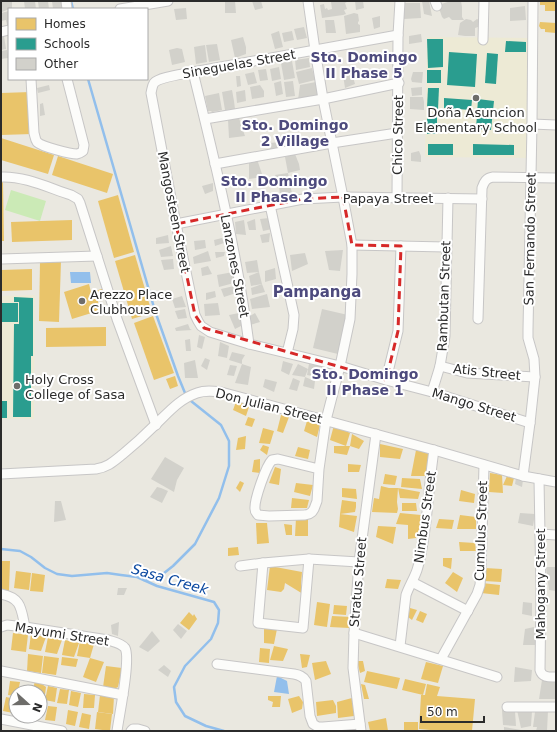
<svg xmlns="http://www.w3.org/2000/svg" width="557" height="732" font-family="'DejaVu Sans',sans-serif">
  <rect width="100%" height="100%" fill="#eae8e0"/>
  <g fill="#edead5">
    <path d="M427 37 528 38 526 158 425 157Z"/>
    <path d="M35 295 34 419H1V296Z"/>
  </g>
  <path fill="#cbeab6" d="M11 190 46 201 40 221 5 210Z"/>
  <g fill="#92bfec">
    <path d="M70 272H90L91 283H71Z"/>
    <path d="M277 676 287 681 289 694 274 692Z"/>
  </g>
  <g fill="#e9c46a">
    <path d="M540 1H556V11H545V5H540Z"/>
    <path d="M540 22 556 23V33L545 32V29H541L539 26Z"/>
    <path d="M31 92 32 134 1 135V93Z"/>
    <path d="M1 138 54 155 48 174 1 160Z"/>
    <path d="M58 156 113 174 107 193 52 175Z"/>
    <path d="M1 182H3L4 241H1Z"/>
    <path d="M118 195 134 252 114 258 98 201Z"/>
    <path d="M72 220V240L12 242 11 222Z"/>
    <path d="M135 255 152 313 132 319 115 261Z"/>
    <path d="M40 261H61L59 322 39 321Z"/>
    <path d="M32 269V290L1 291V270Z"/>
    <path d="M89 284 91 292 102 289 104 296 97 298 99 305H97L98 311 72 319 64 292Z"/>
    <path d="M153 316 174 373 154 380 134 323Z"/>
    <path d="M106 327V346L46 347V328Z"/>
    <path d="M175 376 178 386 170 389 166 379Z"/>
    <path d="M237 399 250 404 246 416 233 410Z"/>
    <path d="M281 415 289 417 283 433 277 431Z"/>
    <path d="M248 417 255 419 252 427 245 425Z"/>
    <path d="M307 421 320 425 317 437 304 431Z"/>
    <path d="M334 425 350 433 346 446H350L347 455 334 453V446H346L330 440Z"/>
    <path d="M263 428 274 431 270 444 259 443Z"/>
    <path d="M352 434 364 441 359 449 350 446Z"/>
    <path d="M246 436 245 449 236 450 238 438Z"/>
    <path d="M380 444 403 449 400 459 380 457Z"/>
    <path d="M263 445 269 447 267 455 260 450Z"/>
    <path d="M298 447 310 450 308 459 295 456Z"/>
    <path d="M416 450 430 453 427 476H411Z"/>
    <path d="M260 459V473L252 472 254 460Z"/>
    <path d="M348 464 361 465 359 472H348Z"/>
    <path d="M275 467 281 469 279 485 269 483Z"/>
    <path d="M490 473 502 475 503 493 489 492Z"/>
    <path d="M385 474 397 476 395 485 383 484Z"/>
    <path d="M507 476 514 478 512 486 503 485Z"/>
    <path d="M402 478 420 479 422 489 401 487Z"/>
    <path d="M240 481 244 483 240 492 236 488Z"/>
    <path d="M296 483 313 485 310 496 294 492Z"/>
    <path d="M381 486 389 488H398L420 492 418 499 400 498 398 488 397 502 398 509 397 513 372 512 374 498 379 499Z"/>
    <path d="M342 488 356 489 357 499 342 497Z"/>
    <path d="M461 490 475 494 474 503 459 501Z"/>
    <path d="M292 498 309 500 307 508H291Z"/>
    <path d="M342 500 356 502V507L355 512 340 514Z"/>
    <path d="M402 503H416L417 511H402Z"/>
    <path d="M400 513 421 515 420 527 416 538 408 539V525L396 524Z"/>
    <path d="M340 514 357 516 354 532 339 527Z"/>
    <path d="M460 515 476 517V529H457Z"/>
    <path d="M296 518 308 519V536H295Z"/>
    <path d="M439 519 454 520 452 529 436 528Z"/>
    <path d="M256 523H267L269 543 257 544Z"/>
    <path d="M284 524 292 525V535H286Z"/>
    <path d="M378 526 396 527 393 544 376 537Z"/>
    <path d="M459 542 475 543 476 551H460Z"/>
    <path d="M238 547 239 555 228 556V548Z"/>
    <path d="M443 558H452L451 569 443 566Z"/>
    <path d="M1 561H10L9 591 1 590Z"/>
    <path d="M270 566 302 572 301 584 303 594 285 583 284 589 281 592 267 590Z"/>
    <path d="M485 568 502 569 501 582 484 581Z"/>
    <path d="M16 571 31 573 29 590 14 588Z"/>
    <path d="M453 572 463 578 457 592 445 583Z"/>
    <path d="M32 573 45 575 43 592 30 591Z"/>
    <path d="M387 579 401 580 398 589 385 588Z"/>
    <path d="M482 583 500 585 499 595 481 593Z"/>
    <path d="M317 602 330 604 327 627 314 625Z"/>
    <path d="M334 605 347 606 346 615 333 614Z"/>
    <path d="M410 608 417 610 412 620 408 617Z"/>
    <path d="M420 611 427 614 423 623 416 620Z"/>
    <path d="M189 612 193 616 194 614 197 619 189 630 180 623Z"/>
    <path d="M332 616 352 617 349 628 330 627Z"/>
    <path d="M264 626 277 629 274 644 264 643Z"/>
    <path d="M13 633 28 635 26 652 11 650Z"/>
    <path d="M31 634 46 637 41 651 29 649Z"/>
    <path d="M48 637 62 640 57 654 45 652Z"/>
    <path d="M65 640 79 643 74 657 62 655Z"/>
    <path d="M80 641 94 644 90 658 77 656Z"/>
    <path d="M274 646 288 649 283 661 270 660Z"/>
    <path d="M260 648 270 649 269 663 259 662Z"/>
    <path d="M28 654 43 656 41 673 27 671Z"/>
    <path d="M300 654 310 655 307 667 302 668Z"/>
    <path d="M44 656 59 658 56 675 42 673Z"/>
    <path d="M62 657 78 659 76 667 61 665Z"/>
    <path d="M90 658 104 662 96 682 83 677Z"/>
    <path d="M326 661 331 674 315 680 312 663Z"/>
    <path d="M357 661H363L365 671 360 673Z"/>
    <path d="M426 662 443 666 438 683 421 679Z"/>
    <path d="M106 666 122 668 118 687 114 689 103 687Z"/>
    <path d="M367 671 400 678 397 689 364 682Z"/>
    <path d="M35 679 46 687 44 702 40 701V692H33Z"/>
    <path d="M405 679 426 684 423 695 402 690Z"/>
    <path d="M10 681 20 682 18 692H16V696L8 695Z"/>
    <path d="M361 684 365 685 369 699H364Z"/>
    <path d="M427 684 440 687 437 696 475 699 472 731H442L419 729 421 695H425Z"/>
    <path d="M48 686 57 688 55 702 45 700Z"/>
    <path d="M60 689 69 690 67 704 57 703Z"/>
    <path d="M71 691 81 693 78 707 69 705Z"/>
    <path d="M84 694 95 695 94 708H83Z"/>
    <path d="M100 695 114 696 113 714 98 712Z"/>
    <path d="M268 696H281L280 707H272L273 702 268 700Z"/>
    <path d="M299 696 303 702 302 709 292 713 288 699Z"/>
    <path d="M6 697 15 699 13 713 3 711Z"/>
    <path d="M352 698 355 709 354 716 338 718 337 702Z"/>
    <path d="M333 700 336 706V713L317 716 316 702Z"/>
    <path d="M48 706 57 707 55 721 45 720Z"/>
    <path d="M68 710 78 712 75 726 66 724Z"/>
    <path d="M97 712 112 714 110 731 95 729Z"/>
    <path d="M82 713 91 715 89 729 79 727Z"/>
    <path d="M386 718 388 731H370L368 722Z"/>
    <rect x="404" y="722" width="14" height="9"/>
  </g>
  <g fill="#2a9d8f">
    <path d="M427 39H443V67L428 68Z"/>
    <path d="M506 41 526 42V52H505Z"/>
    <path d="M449 52 477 54 475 87 447 85Z"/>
    <path d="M487 53 498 54 496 84 485 83Z"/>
    <rect x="427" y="70" width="14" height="13"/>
    <path d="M428 88H439L438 109 427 108Z"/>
    <path d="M444 98 472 100 471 110 444 108Z"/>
    <path d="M478 99 494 101 491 130 476 129Z"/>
    <path d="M427 114 437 115V134H427Z"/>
    <rect x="428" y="144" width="25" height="11"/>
    <path d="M473 144 514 145V155H473Z"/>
    <path d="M14 297 33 298V356H31V417H13L14 324H19V302H14Z"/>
    <rect x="1" y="303" width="17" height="19"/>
    <rect x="1" y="401" width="6" height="17"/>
  </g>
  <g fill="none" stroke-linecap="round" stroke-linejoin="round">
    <g stroke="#92bfec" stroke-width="2.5">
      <path d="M71 1 73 9"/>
      <path d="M88 79 155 311 178 376 185 393"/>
      <path d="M1 549 20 551 31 557 45 568 57 574 72 576 107 573 121 575 137 577 157 586 214 602 219 610 218 623 211 639 185 666 174 687 176 702 185 716 206 726 224 731"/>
      <path d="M144 580 159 577 173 566 195 544 219 498 229 466V441L221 425 191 401"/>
    </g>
  </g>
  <g fill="#d2d1cb">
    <path d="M1 1H12V8L2 12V7Z"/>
    <path d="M24 1H35L36 9H25Z"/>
    <path d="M44 1H48L49 9H39L38 2Z"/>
    <path d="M52 1H61L62 9H53Z"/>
    <path d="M225 1H235L236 13H225Z"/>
    <path d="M252 1H261L263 8 255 10Z"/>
    <path d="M335 1H349L345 3 347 9 344 10 346 14 343 15 322 18 320 5 324 4 325 9 327 8 328 10 332 9 331 2Z"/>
    <path d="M355 1H363L364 8 356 10Z"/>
    <path d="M422 1H429L432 16 424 14Z"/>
    <path d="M451 1H461L462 7V17L464 20H452L449 17 444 19 442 17 438 5Z"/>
    <path d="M404 3H420L421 18 404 19Z"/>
    <path d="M525 6 526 20 510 21V8Z"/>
    <path d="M186 8 187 19 176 20 174 9Z"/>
    <path d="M9 11V25H7L6 20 1 21V13Z"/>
    <path d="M354 13 358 14 359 21 358 22V24L360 25V32L346 34 344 16Z"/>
    <path d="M380 16V27L374 29 372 18Z"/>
    <path d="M466 19 471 20 473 22 477 19 481 21V26L475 28V36H465L458 35 460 23Z"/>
    <path d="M325 20H334L336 33H326Z"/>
    <path d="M304 27 307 38 297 40 294 29Z"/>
    <path d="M279 31 283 47 275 49 271 34Z"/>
    <path d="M292 31 294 40 284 42 282 33Z"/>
    <path d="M421 34 422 42 409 44V36Z"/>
    <path d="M1 36H4L6 49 1 50Z"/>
    <path d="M243 37 246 47V54L235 58 231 40Z"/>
    <path d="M217 44 220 60 209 62 206 45Z"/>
    <path d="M205 45 207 62 196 64 194 47Z"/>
    <path d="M177 48 182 49 185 62 172 65 169 50Z"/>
    <path d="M7 50 8 58 1 59V51Z"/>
    <path d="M366 53V62L359 63 357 54Z"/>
    <path d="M309 58 310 67 296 70 295 60Z"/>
    <path d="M292 61 295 78 284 80 281 63Z"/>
    <path d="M279 67 281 79 272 81 270 69Z"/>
    <path d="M312 68 315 80 299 84 296 72Z"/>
    <path d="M266 69 268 80 260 81 258 70Z"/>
    <path d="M254 72 257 83 248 85 245 74Z"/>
    <path d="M413 72H423L422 83 412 82 411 79Z"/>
    <path d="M352 73 355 84 345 88 343 75Z"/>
    <path d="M236 76H240L241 86 237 87Z"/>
    <path d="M281 81 283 94 276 96 274 83Z"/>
    <path d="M293 81 295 96 286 97 284 82Z"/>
    <path d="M316 82 320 95 298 100 300 85Z"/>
    <path d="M49 85 50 90 38 93 37 88Z"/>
    <path d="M260 85 264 91V97L252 99 250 87Z"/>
    <path d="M422 87V95L412 96 411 88Z"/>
    <path d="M232 90 234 101 235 109 225 110 222 92Z"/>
    <path d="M245 90 246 101 237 103 236 92Z"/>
    <path d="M219 93 222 110 212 112 211 111H208L205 96Z"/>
    <path d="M410 97H423L424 102V110L410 109Z"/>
    <path d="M43 103 45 115 40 116V104Z"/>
    <path d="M238 115 245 136 229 138 228 120 232 117Z"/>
    <path d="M281 142 282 148 270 150 269 143Z"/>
    <path d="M419 151 421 156V162L411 161V153Z"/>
    <path d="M295 154 299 164 300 170 288 173 285 157Z"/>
    <path d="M257 159 263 177 249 179V160Z"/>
    <path d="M288 173 289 178 277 179 275 175Z"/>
    <path d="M213 183V191L205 194 202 186Z"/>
    <path d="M290 185 292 193 280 195 279 186Z"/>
    <path d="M269 218 272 229 263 231 260 219Z"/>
    <path d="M255 219 256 230H249L247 222Z"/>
    <path d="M244 220 246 235 236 234 235 222Z"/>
    <path d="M270 233 269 242 262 243 260 235Z"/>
    <path d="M168 235 169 243 156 244V238Z"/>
    <path d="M222 238 224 243 215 246 214 240Z"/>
    <path d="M205 240 206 248 195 250 194 241Z"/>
    <path d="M171 246 173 256 161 257 159 250Z"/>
    <path d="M343 250 340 271 329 270 325 251Z"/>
    <path d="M208 251 211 261 194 264 193 257Z"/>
    <path d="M215 252H225L224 256 216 258Z"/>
    <path d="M305 253 308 264 292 271 290 255Z"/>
    <path d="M173 259 174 269 164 270 161 260Z"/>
    <path d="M257 260 259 272 247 273 245 262Z"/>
    <path d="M208 266 212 274 202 276 201 268Z"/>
    <path d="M275 268 276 279 265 282V271Z"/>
    <path d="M233 272 235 278 234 283 219 287 217 275Z"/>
    <path d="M259 272 262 284 251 286 249 276Z"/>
    <path d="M262 284 265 292 252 295 251 288Z"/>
    <path d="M234 286 236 293 224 297 221 289Z"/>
    <path d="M215 291 216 297 206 300V293Z"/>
    <path d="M267 294 270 307 252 309 250 299Z"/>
    <path d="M182 296 186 307 175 308 172 299Z"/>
    <path d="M218 303 220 315 205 316 204 304Z"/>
    <path d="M185 309 187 318 178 319 175 311Z"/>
    <path d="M322 309 348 315 338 354 313 348Z"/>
    <path d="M239 313 243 325 235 329 229 315Z"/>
    <path d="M255 313 260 322 250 325V316Z"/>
    <path d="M188 324 190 329 192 330 176 331 175 328Z"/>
    <path d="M199 335 205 337 202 349 197 347Z"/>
    <path d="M190 339 191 351H186L185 340Z"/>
    <path d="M220 342 229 346 227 358 218 356Z"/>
    <path d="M232 352 245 355 242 360V364L229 360Z"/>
    <path d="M205 358 210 360 207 370 201 366Z"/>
    <path d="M195 360 198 378H185L184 363Z"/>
    <path d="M283 361 293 364 289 375 281 371Z"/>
    <path d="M242 364 251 367 248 385 235 383Z"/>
    <path d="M298 364 308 369 305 377 292 375Z"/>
    <path d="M309 364 326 367 327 379 307 375Z"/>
    <path d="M230 365 237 366 234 376 227 375Z"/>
    <path d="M305 377 315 381 314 389 303 386Z"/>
    <path d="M293 378 300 381 297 391 289 389Z"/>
    <path d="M265 379 277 382 274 392 263 387Z"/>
    <path d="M165 457 184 468 177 480 174 492 151 479Z"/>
    <path d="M516 478 523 480 522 487 515 484Z"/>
    <path d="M157 487 161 488 168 491 162 503 150 497Z"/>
    <path d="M55 501H61L66 520 54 522Z"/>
    <path d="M520 513 535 514 533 526 518 523Z"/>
    <path d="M546 567H556V591L549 590Z"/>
    <path d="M118 588H127L124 595H117Z"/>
    <path d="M523 602 532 603V616L522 614Z"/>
    <path d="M119 622 118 636 112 634 111 625Z"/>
    <path d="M178 624 187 631 181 639 173 630Z"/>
    <path d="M534 627 537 645H523L525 629Z"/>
    <path d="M152 631 160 641 148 652 139 647Z"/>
    <path d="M164 665 171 671 168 677 158 670Z"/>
    <path d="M515 667 532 670 531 681 514 682Z"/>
    <path d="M542 680 556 681V699H539Z"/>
    <path d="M502 710 515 711 516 726 503 725Z"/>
    <path d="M517 710 532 711 531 726 521 728Z"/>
    <path d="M548 711 547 731H536L537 727H533L535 712Z"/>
    <path d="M504 727 521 730V731H504Z"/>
  </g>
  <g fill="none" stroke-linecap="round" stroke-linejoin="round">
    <defs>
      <g id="street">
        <path d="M66 1 67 9"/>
        <path d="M308 1 315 50 323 99 343 197 352 245V274L350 319 340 366 326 420 319 469 317 501 314 509 312 512 309 514 305 515 269 516 258 515C256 512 255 512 255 509 254 500 266 466 272 460L278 459 319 469"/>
        <path d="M435 1 437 6"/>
        <path d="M120 9 168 1"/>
        <path d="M1 32 9 30"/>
        <path d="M398 35 193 72C185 74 159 77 154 83 152 86 152 89 151 93L176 224 195 315 198 321 201 326 210 332 249 344 340 366 386 380 432 392 530 423"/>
        <path d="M483 40 484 1"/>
        <path d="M193 72C215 161 237 252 249 344"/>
        <path d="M31 79 34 133C35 136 35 139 37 142 42 147 71 154 77 154 81 153 80 153 83 151L84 145 67 79"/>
        <path d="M205 119 323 99 399 83"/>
        <path d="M532 124 556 125"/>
        <path d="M215 164 332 143 397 133"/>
        <path d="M1 177C25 176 49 188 71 195L78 199 80 203 117 319 156 425"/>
        <path d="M397 197 398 35 400 1"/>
        <path d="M270 205 294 315 293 329 287 353"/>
        <path d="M176 224 303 199 343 197 482 199"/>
        <path d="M352 245 446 247"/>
        <path d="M1 259 97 256"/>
        <path d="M478 319 482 188C484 182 486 178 493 177L556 178"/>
        <path d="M440 366 467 373 535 377"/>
        <path d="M386 380 398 331 401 246"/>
        <path d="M432 392 440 366 445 336 448 198"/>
        <path d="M1 474 96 469C108 467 113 462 123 454 134 445 145 435 155 425 168 413 179 399 197 393 205 390 213 391 221 392L434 450 523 476 556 482"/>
        <path d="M523 476 530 423 535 377 534 359 528 338V330L532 124 533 1"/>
        <path d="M539 479 541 591 540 670C542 678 550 677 556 677"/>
        <path d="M540 534 556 535"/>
        <path d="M263 563 258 623 303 628 309 559"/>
        <path d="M240 566 263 563 309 559 359 562"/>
        <path d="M412 582 468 611"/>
        <path d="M1 594C22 598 21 609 25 627"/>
        <path d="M1 627 7 625 25 627 108 640C114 642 121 643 125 648 131 659 119 716 117 731"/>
        <path d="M354 633 497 677"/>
        <path d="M400 646 406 595C409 586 414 579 417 570 423 551 425 531 427 512 429 491 431 470 434 450"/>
        <path d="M441 659 477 594 480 585 481 572 484 465"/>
        <path d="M217 664 294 674C299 675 303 676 306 681L310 716 313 724 318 727H323L360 724"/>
        <path d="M1 671 123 695"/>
        <path d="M507 707H556"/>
        <path d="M1 719 62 731"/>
        <path d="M131 731 133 729H138L145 731"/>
        <path d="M361 731 353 668 354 633 359 562 376 434"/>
      </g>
    </defs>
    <use href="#street" stroke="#c7c6c6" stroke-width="11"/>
    <use href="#street" stroke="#fcfcfa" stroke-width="9"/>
  </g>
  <path fill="none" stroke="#d62828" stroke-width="3" stroke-dasharray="8 5" stroke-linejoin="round" d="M343 197 352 245 401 246 398 331 386 380 204 328 195 315 176 224 303 199Z"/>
  <g fill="#6e6d6a" stroke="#fff" stroke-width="1.5">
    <circle cx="476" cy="98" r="4"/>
    <circle cx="82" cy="301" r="4"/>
    <circle cx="17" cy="386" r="4"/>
  </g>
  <g text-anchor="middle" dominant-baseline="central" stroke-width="4" stroke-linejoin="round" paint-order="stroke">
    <g font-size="13" fill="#2b2b2b" stroke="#fff">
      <text transform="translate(239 64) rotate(-10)">Sineguelas Street</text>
      <text transform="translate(398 135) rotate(-89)">Chico Street</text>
      <text x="388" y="198">Papaya Street</text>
      <text transform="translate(174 212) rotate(79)">Mangosteen Street</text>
      <text transform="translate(530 239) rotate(-89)">San Fernando Street</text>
      <text transform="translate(235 266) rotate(79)">Lanzones Street</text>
      <text transform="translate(444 296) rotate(-88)">Rambutan Street</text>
      <text transform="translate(487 372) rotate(6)">Atis Street</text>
      <text transform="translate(474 405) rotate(17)">Mango Street</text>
      <text transform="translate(269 406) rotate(14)">Don Julian Street</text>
      <text transform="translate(425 517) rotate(-82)">Nimbus Street</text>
      <text transform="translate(481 531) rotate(-88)">Cumulus Street</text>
      <text transform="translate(358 582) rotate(-85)">Stratus Street</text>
      <text transform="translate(540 584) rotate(-90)">Mahogany Street</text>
      <text transform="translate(62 634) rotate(9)">Mayumi Street</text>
    </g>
    <g font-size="13" fill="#2b2b2b" stroke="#fff" text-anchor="start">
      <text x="476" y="112" text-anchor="middle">Doña Asuncion<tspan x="476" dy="15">Elementary School</tspan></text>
      <text x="90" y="294">Arezzo Place<tspan x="90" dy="15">Clubhouse</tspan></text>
      <text x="25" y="379">Holy Cross<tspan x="25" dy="15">College of Sasa</tspan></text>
    </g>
    <g font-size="14" font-weight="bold" fill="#4d4a7d" stroke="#fff">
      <text x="364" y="57">Sto. Domingo<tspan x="364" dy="16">II Phase 5</tspan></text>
      <text x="295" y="125">Sto. Domingo<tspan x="295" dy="16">2 Village</tspan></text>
      <text x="274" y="181">Sto. Domingo<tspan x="274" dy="16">II Phase 2</tspan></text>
      <text x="365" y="374">Sto. Domingo<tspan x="365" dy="16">II Phase 1</tspan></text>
    </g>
    <g font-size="14" font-style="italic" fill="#0a48a0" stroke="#fff">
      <text transform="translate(170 579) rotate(16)">Sasa Creek</text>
    </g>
    <g font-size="15" font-weight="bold" fill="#4d4a7d" stroke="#fff">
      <text x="317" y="292">Pampanga</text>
    </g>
  </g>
  <rect width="557" height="732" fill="none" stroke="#2b2b2b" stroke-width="4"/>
  <rect x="8" y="8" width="140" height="72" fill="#ffffff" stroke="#aaaaaa"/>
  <rect x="16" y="18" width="20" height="12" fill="#e9c46a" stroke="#aaaaaa"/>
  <text x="44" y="28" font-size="12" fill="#2b2b2b">Homes</text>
  <rect x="16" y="38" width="20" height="12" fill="#2a9d8f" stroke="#aaaaaa"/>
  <text x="44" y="48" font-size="12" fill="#2b2b2b">Schools</text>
  <rect x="16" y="58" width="20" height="12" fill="#d2d1cb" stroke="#aaaaaa"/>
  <text x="44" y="68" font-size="12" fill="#2b2b2b">Other</text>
  <g transform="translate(28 704) rotate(111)"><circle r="19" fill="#ffffff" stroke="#aaaaaa"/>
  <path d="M0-3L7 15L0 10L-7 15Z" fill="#6e6d6a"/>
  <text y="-6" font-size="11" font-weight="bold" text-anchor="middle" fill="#2b2b2b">N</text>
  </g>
  <path d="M421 716v6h63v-6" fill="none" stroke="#2b2b2b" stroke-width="2"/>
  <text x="427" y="716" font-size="12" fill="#2b2b2b" stroke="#ffffff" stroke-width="3" paint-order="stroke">50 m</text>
</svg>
